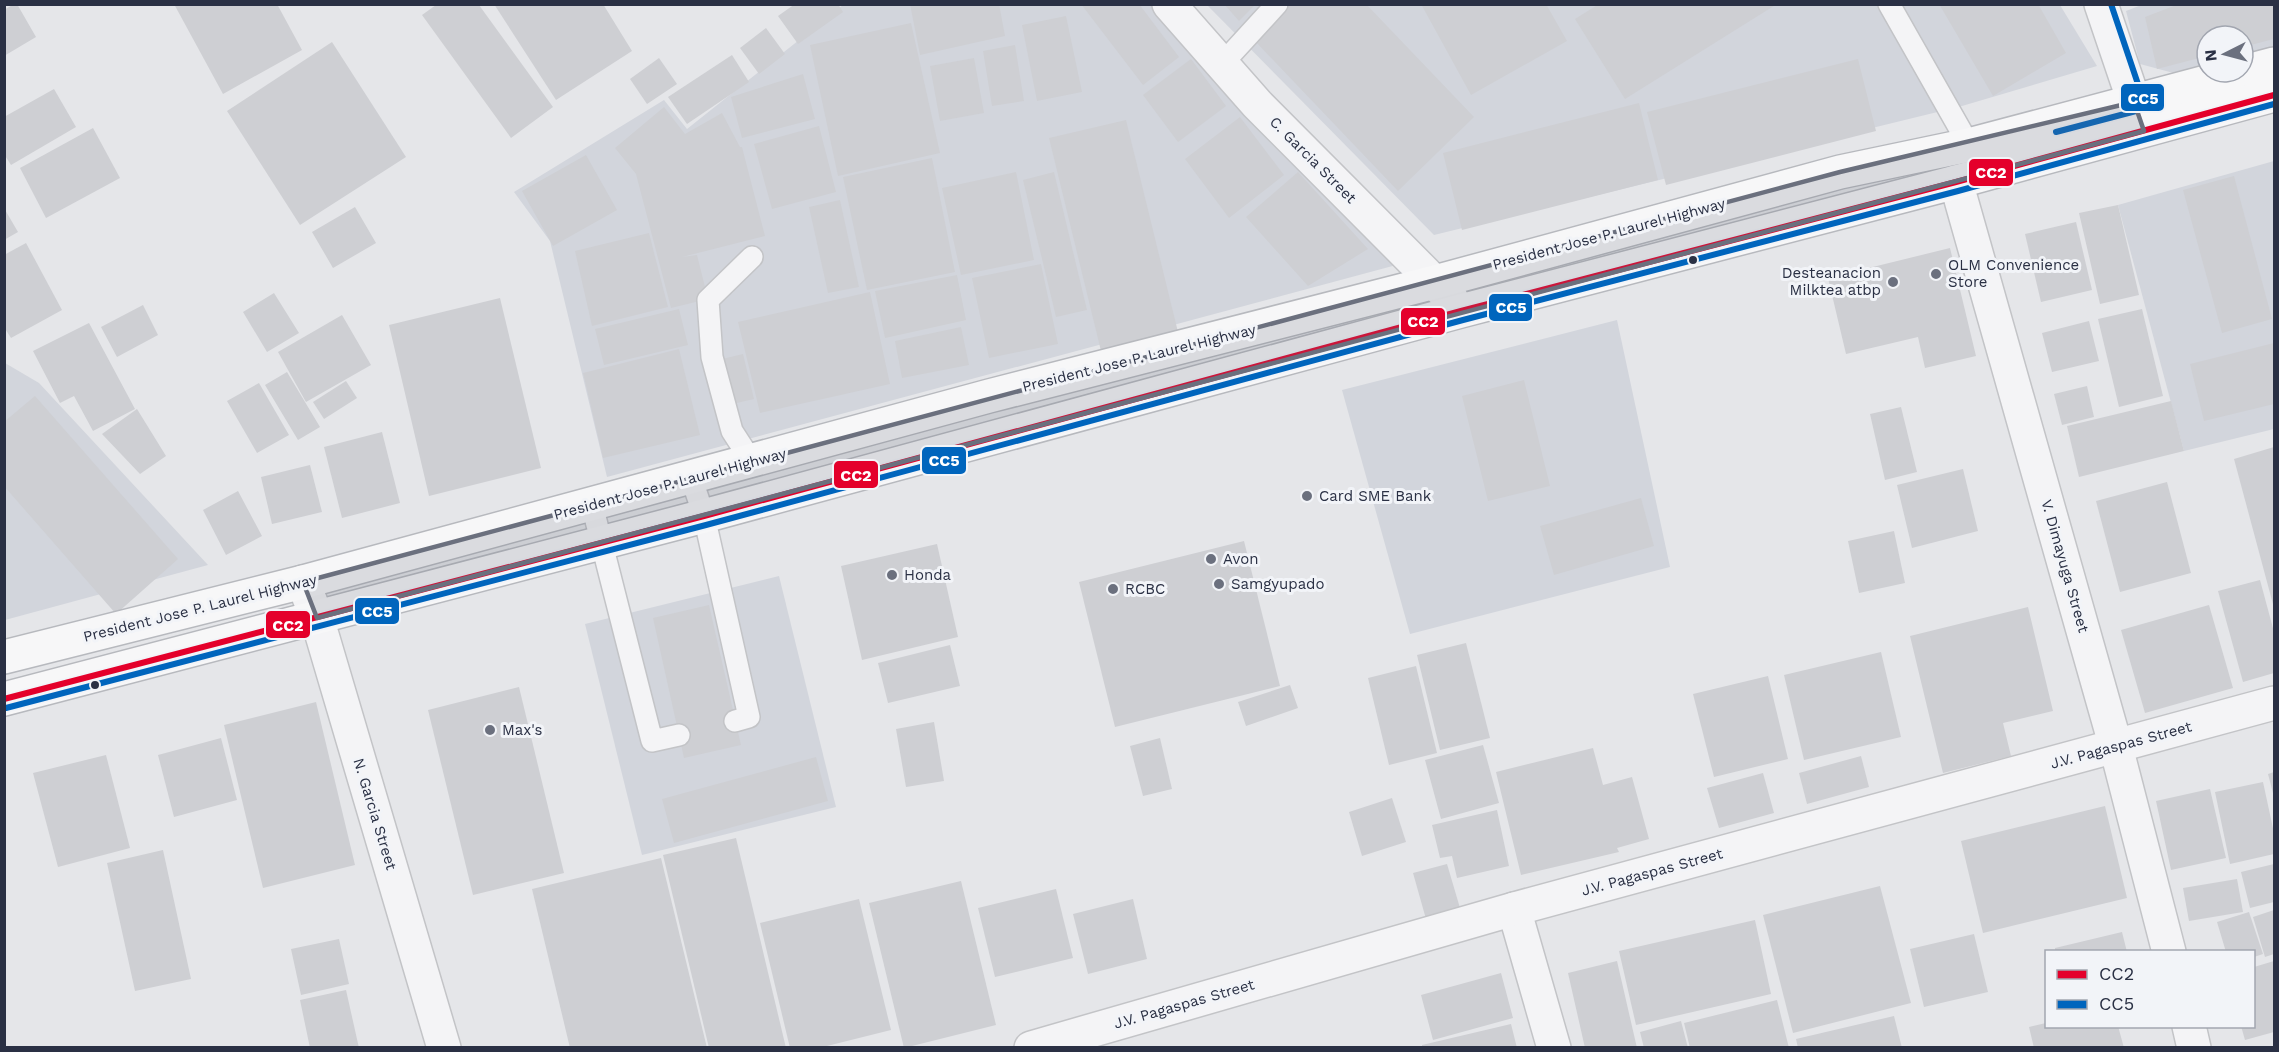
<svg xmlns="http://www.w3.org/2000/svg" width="2279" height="1052" font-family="'Work Sans',sans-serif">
  <rect width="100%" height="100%" fill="#e5e6e9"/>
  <g fill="#d2d5dc">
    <path d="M2144 4 2274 5V51L2243 59V36H2207V68L2181 75 2140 64 2126 11Z"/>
    <path d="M843 5H1154L1400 264 607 477 550 241 514 192 664 100 687 129Z"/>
    <path d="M1207 5H2060L2097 66 1962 106 1434 235Z"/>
    <path d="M2274 161V429L2184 451 2118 205Z"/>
    <path d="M1617 320 1670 567 1410 634 1342 390Z"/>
    <path d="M5 363 39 383 208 565 5 620Z"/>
    <path d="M779 576 836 807 642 855 585 624Z"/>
  </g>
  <g fill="#cecfd3">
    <path d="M14 4H17L36 37 4 56V10Z"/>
    <path d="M174 4H277L302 50 223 94Z"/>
    <path d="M494 4H603L632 51 556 100Z"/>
    <path d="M795 4H838L843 12 798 44 778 16Z"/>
    <path d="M910 4H999L1005 36 920 55Z"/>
    <path d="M1081 4H1139L1179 57 1143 85Z"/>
    <path d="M1224 4H1256L1239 21Z"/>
    <path d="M1290 4H1366L1474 117 1398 191 1254 40Z"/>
    <path d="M1421 4H1546L1567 41 1471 95Z"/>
    <path d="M1599 4H1777L1625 99 1575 19Z"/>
    <path d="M1939 4H2038L2066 53 1993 96Z"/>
    <path d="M2179 4H2274V39L2243 47V36H2207V56L2157 69 2145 17Z"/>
    <path d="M436 5H479L553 107 511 138 422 15Z"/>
    <path d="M1066 16 1082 92 1037 101 1022 25Z"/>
    <path d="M911 23 940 153 838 176 810 45Z"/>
    <path d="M766 28 785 54 759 74 740 48Z"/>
    <path d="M332 42 406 157 300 225 227 111Z"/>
    <path d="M1015 45 1024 101 992 106 983 51Z"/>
    <path d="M732 55 749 82 687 124 668 97Z"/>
    <path d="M659 58 677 84 647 104 630 79Z"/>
    <path d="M974 58 984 113 940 121 930 66Z"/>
    <path d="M1191 59 1226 106 1178 142 1143 95Z"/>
    <path d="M1858 59 1876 131 1666 185 1647 112Z"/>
    <path d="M803 74 815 119 742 138 731 97Z"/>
    <path d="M54 89 76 127 11 165 4 154V117Z"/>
    <path d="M1639 103 1658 180 1462 230 1443 153Z"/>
    <path d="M664 107 685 134 722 113 740 147H742L765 236 682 257 697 255 708 299 671 308 636 174 615 148Z"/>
    <path d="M1240 117 1284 175 1229 218 1185 159Z"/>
    <path d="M1126 120 1178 332 1101 351 1049 138Z"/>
    <path d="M819 126 836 192 772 209 754 144Z"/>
    <path d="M93 128 120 178 46 218 20 168Z"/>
    <path d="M586 155 617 210 553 246 522 191Z"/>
    <path d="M932 158 955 272 867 290 843 177Z"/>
    <path d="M1016 172 1034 260 961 275 942 188Z"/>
    <path d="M1054 172 1087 310 1056 317 1023 180Z"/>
    <path d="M1298 172 1368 249 1308 286 1246 217Z"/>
    <path d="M2234 176 2272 319 2222 333 2183 190Z"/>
    <path d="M840 200 859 287 828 293 809 207Z"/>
    <path d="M2118 205 2139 295 2100 304 2079 213Z"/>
    <path d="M355 207 376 243 333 268 312 232Z"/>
    <path d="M4 208 18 232 4 240Z"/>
    <path d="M2076 222 2092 290 2041 302 2025 234Z"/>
    <path d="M649 233 668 307 592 326 575 251Z"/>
    <path d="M26 243 62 310 11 338 4 327V255Z"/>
    <path d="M1950 248 1976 356 1925 368 1918 337 1846 354 1828 278Z"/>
    <path d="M1041 264 1058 344 989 358 972 278Z"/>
    <path d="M957 275 966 320 885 338 875 291Z"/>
    <path d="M870 292 890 384 760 413 738 322Z"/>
    <path d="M274 293 299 333 267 352 243 312Z"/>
    <path d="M500 298 541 468 429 496 389 325Z"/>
    <path d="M143 305 158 335 117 357 101 327Z"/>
    <path d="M679 309 688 345 604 365 595 329Z"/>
    <path d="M2142 309 2163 396 2119 407 2098 319Z"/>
    <path d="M342 315 371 365 306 402 278 352Z"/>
    <path d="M2089 321 2099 361 2052 372 2042 333Z"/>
    <path d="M89 323 135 409 93 431 74 396 60 403 33 351Z"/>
    <path d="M961 327 969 365 902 378 895 341Z"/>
    <path d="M2274 343V404L2204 421 2190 364Z"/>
    <path d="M679 349 700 435 603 458 583 373Z"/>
    <path d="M743 354 754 399 728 405 718 360Z"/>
    <path d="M287 372 320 427 298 440 265 385Z"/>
    <path d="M1524 380 1550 486 1488 501 1462 396Z"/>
    <path d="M346 381 357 398 324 419 313 402Z"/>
    <path d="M259 383 289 435 257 453 227 401Z"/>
    <path d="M2087 386 2094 417 2062 425 2054 394Z"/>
    <path d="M35 396 178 559 116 614 4 486V422Z"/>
    <path d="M2171 401 2184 451 2079 477 2067 426Z"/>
    <path d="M1901 407 1917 472 1885 480 1870 414Z"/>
    <path d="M137 409 166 456 140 474 102 434Z"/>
    <path d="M382 432 400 503 342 518 324 447Z"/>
    <path d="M2274 447V608L2234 459Z"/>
    <path d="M310 465 322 512 272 524 261 477Z"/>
    <path d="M1963 469 1978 531 1912 548 1897 485Z"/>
    <path d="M2167 482 2191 573 2120 592 2096 501Z"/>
    <path d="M238 491 262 536 226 555 203 510Z"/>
    <path d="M1641 498 1654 546 1554 575 1540 526Z"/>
    <path d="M1894 531 1905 583 1859 593 1848 541Z"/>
    <path d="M1244 541 1280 686 1115 727 1079 582Z"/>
    <path d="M937 544 958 637 862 660 841 566Z"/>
    <path d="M2260 580 2274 632V673L2243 682 2218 591Z"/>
    <path d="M709 605 741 745 684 758 653 618Z"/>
    <path d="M2209 605 2233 688 2145 713 2121 630Z"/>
    <path d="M2028 607 2053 711 2003 723 2011 756 1943 773 1910 636Z"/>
    <path d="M1466 643 1490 738 1440 750 1417 655Z"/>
    <path d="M950 645 960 686 888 703 878 663Z"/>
    <path d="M1881 652 1901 737 1804 760 1784 675Z"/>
    <path d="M1416 666 1437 753 1389 765 1368 678Z"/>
    <path d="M1768 676 1788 759 1714 777 1693 694Z"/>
    <path d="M1290 685 1298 708 1246 726 1238 702Z"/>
    <path d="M519 687 564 873 473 895 428 710Z"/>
    <path d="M316 702 355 865 263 888 224 725Z"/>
    <path d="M934 722 944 781 906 787 896 729Z"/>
    <path d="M221 738 237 800 174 817 158 755Z"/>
    <path d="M1160 738 1172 789 1143 796 1130 746Z"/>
    <path d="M1483 745 1499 803 1441 819 1425 760Z"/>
    <path d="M1593 748 1603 785 1632 777 1649 839 1617 848 1619 852 1521 875 1496 772Z"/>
    <path d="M106 755 130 848 58 867 33 773Z"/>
    <path d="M1861 756 1869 787 1807 804 1799 773Z"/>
    <path d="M816 757 828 801 674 843 662 799Z"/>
    <path d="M2274 772V797L2268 774Z"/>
    <path d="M1763 773 1774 813 1719 828 1707 788Z"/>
    <path d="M2263 782 2274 833V854L2230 864 2215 792Z"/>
    <path d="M2210 789 2226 858 2171 870 2156 801Z"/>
    <path d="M1392 798 1406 842 1362 856 1349 812Z"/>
    <path d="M2105 806 2127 898 1983 933 1961 841Z"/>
    <path d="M1497 810 1509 866 1457 878 1452 856 1440 858 1432 825Z"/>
    <path d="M736 838 786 1048H709L663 855Z"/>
    <path d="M163 850 191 979 135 991 107 863Z"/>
    <path d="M661 858 707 1048H570L532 889Z"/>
    <path d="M1447 864 1460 908 1426 919 1413 873Z"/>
    <path d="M2274 864V902L2250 908 2241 872Z"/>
    <path d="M2237 879 2243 912 2189 921 2183 888Z"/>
    <path d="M961 881 996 1025 904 1048 869 903Z"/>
    <path d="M1880 886 1911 1003 1793 1033 1763 915Z"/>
    <path d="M1056 889 1073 958 995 977 978 908Z"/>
    <path d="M859 899 891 1030 819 1048H790L760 923Z"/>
    <path d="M1133 899 1147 959 1088 974 1073 914Z"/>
    <path d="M2274 910V954L2265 957 2253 917Z"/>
    <path d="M2249 912 2263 954 2254 957V952H2226L2217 922Z"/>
    <path d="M1755 920 1771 994 1636 1025 1619 951Z"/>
    <path d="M2122 932 2127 952H2055V948Z"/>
    <path d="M1974 934 1988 992 1924 1007 1910 949Z"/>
    <path d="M339 939 349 984 301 995 291 949Z"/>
    <path d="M1617 961 1637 1048H1585L1568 973Z"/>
    <path d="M2274 961V1032L2245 1040 2241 1026H2254V967Z"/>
    <path d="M1501 973 1513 1018 1433 1040 1421 995Z"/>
    <path d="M346 990 359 1048H310L300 1000Z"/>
    <path d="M1777 1000 1789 1048H1690L1684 1023Z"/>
    <path d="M1894 1016 1902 1048H1798L1796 1039Z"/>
    <path d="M1681 1021 1688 1048H1644L1640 1032Z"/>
    <path d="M2046 1023V1026H2118L2124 1048H2034L2029 1027Z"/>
    <path d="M1511 1024 1517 1048H1422V1045Z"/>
  </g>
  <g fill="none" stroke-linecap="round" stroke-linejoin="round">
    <defs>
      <g id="lane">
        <path d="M1889 4 1969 145"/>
        <path d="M1222 64 1277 4"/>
        <path d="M752 257 708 300 712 357 732 431 752 462"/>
        <path d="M691 477 704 516 749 717 735 721"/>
        <path d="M592 505 652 741 679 735"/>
      </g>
      <g id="street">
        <path d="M1169 4 1257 104 1452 300"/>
        <path d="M2101 4 2143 128"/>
        <path d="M1956 182 2116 747 2169 952"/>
        <path d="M303 582 317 618 444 1048"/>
        <path d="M1514 909 1554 1048"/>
        <path d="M2189 1026 2194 1048"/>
        <path d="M1031 1048 1514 909 2274 703"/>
      </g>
      <g id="highway">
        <path d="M4 657 303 582 989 396 1435 282 1840 172 1969 145 2274 64"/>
        <path d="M4 699 704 516 1461 311 1956 182 2274 95"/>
      </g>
    </defs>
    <use href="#lane" stroke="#c3c4c7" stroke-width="24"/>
    <use href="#street" stroke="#c3c4c7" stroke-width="36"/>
    <use href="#highway" stroke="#b7b9be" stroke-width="36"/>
    <use href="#lane" stroke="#f4f4f6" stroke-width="21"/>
    <use href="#street" stroke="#f4f4f6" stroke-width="33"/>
    <use href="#highway" stroke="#f7f7f8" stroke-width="33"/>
    <defs>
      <path id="bus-1" d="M4 699 704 516 1461 311 1956 182 2274 95"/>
      <g id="bus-2">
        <path d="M2056 132 2136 111 2142 106 2143 99 2111 4"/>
        <path d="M6 708 706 525 1463 320 1958 191 2274 104"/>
      </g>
    </defs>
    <use href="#bus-1" stroke="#f2f4f8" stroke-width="10"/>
    <use href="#bus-2" stroke="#f2f4f8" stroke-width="10"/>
    <use href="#bus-1" stroke="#e4002b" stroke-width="6"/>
    <use href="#bus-2" stroke="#0065bd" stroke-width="6"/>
  </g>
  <path fill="#6b707e" fill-opacity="0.2" stroke="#6b707e" stroke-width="4.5" stroke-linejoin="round" d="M2134 102 2144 131 317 618 303 582 1840 172Z"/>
  <g fill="#2a3044" stroke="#f2f4f8" stroke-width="2">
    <circle cx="1693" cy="260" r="5"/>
    <circle cx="95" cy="685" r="5"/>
  </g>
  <g fill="#6b707e" stroke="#f2f4f8" stroke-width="2">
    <circle cx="1936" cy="274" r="6"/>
    <circle cx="1893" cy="282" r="6"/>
    <circle cx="1307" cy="496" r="6"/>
    <circle cx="1211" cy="559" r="6"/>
    <circle cx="892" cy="575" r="6"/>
    <circle cx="1219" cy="584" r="6"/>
    <circle cx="1113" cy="589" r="6"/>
    <circle cx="490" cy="730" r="6"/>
  </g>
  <g text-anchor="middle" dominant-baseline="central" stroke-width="6" stroke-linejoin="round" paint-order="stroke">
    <g font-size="15" fill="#2a3044" stroke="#f2f4f8">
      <text transform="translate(1313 160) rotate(45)">C. Garcia Street</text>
      <text transform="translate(1609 234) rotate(-15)">President Jose P. Laurel Highway</text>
      <text transform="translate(1139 358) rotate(-14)">President Jose P. Laurel Highway</text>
      <text transform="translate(670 484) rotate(-15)">President Jose P. Laurel Highway</text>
      <text transform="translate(2065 566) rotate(74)">V. Dimayuga Street</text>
      <text transform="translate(200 608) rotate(-14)">President Jose P. Laurel Highway</text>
      <text transform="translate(2121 745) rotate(-15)">J.V. Pagaspas Street</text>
      <text transform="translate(375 814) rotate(73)">N. Garcia Street</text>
      <text transform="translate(1652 872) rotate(-15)">J.V. Pagaspas Street</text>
      <text transform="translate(1184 1004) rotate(-16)">J.V. Pagaspas Street</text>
    </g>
    <g font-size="15" fill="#2a3044" stroke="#f2f4f8" text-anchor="start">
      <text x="1948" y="265">OLM Convenience<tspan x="1948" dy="17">Store</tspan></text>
      <text x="1881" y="273" text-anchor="end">Desteanacion<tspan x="1881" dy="17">Milktea atbp</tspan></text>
      <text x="1319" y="496">Card SME Bank</text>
      <text x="1223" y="559">Avon</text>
      <text x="904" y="575">Honda</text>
      <text x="1231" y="584">Samgyupado</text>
      <text x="1125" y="589">RCBC</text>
      <text x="502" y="730">Max's</text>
    </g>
  </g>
  <g stroke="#f2f4f8" stroke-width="2">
    <rect x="2120" y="83" width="45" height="29" rx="6" fill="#0065bd"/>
    <rect x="1968" y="158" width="46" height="29" rx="6" fill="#e4002b"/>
    <rect x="1488" y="293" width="45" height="29" rx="6" fill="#0065bd"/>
    <rect x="1400" y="307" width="46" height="29" rx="6" fill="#e4002b"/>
    <rect x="921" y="446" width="46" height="29" rx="6" fill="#0065bd"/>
    <rect x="833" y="460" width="46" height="29" rx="6" fill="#e4002b"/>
    <rect x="354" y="597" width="46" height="28" rx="6" fill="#0065bd"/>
    <rect x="265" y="610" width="46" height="29" rx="6" fill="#e4002b"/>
  </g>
  <g font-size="16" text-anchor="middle" font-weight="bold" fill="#fff">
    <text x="2143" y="104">CC5</text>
    <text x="1991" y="178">CC2</text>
    <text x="1511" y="313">CC5</text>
    <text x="1423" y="327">CC2</text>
    <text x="944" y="466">CC5</text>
    <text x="856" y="481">CC2</text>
    <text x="377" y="617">CC5</text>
    <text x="288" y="631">CC2</text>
  </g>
  <rect width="2279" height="1052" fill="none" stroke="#2a3044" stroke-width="12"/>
  <rect x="2045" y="950" width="210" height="78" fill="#f2f4f8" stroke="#a2a6b0" stroke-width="1.5"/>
  <rect x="2057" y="970" width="30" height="9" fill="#e4002b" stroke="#a2a6b0" stroke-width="1.5"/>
  <text x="2099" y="980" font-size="18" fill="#2a3044">CC2</text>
  <rect x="2057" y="1000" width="30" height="9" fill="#0065bd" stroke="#a2a6b0" stroke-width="1.5"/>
  <text x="2099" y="1010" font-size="18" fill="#2a3044">CC5</text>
  <g transform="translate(2225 54) rotate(264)"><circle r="28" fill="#f2f4f8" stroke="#a2a6b0" stroke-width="1.5"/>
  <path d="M0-4.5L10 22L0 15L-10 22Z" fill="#6b707e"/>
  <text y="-9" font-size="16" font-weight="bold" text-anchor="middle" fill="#2a3044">N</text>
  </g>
</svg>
